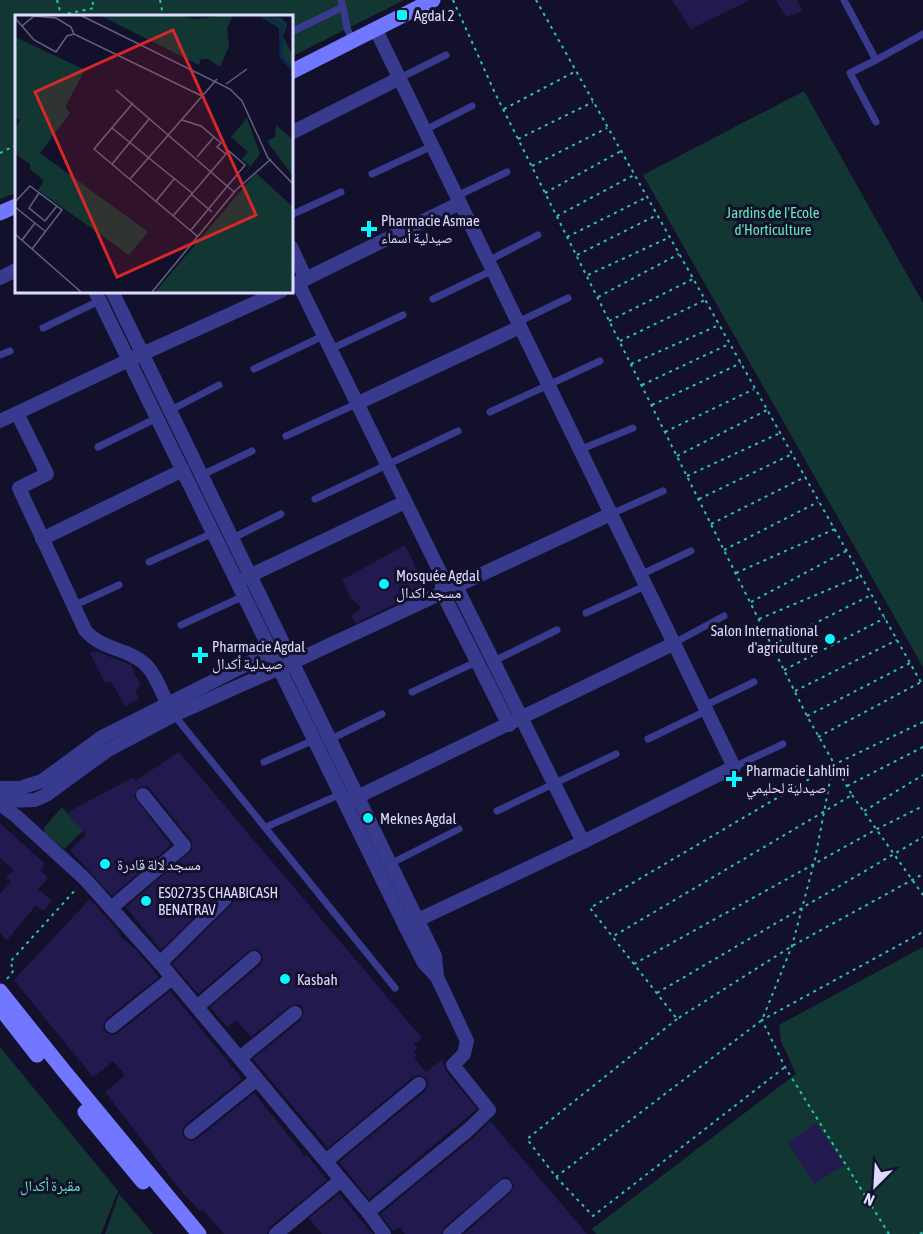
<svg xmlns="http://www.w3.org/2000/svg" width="923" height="1234" font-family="'Asap Condensed','Noto Naskh Arabic',sans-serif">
  <rect width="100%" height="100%" fill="#13102c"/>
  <g fill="#123733">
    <path d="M0 0H404L291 57V16H16V193L0 199Z"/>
    <path d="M804 91 923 303V667L643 175Z"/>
    <path d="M62 807 76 823 90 824 64 849 45 833 44 828Z"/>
    <path d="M923 947V1234H596L592 1229 796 1074 781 1041 779 1025Z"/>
    <path d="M0 1047 118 1191 101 1234H0Z"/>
    <path d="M119 1194 153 1234H105Z"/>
  </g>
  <g fill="#221a4e">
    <path d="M672 0H750L691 29Z"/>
    <path d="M776 0H797L803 11 786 17Z"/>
    <path d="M405 545 426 589 356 623 351 616 362 608 351 598 342 580Z"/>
    <path d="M96 651 131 665 141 686 135 690 139 699 125 706 111 681 105 683 90 653Z"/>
    <path d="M179 752 422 1038 414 1044 417 1048 414 1052 417 1056 414 1058 426 1072 442 1060 446 1071 477 1109 369 1199 339 1162 425 1091 428 1083 426 1078 418 1075 413 1077 328 1148 253 1059 301 1020 304 1012 302 1007 298 1004 290 1006 251 1037 236 1020 227 1027 210 1007 260 965 263 960 261 953 256 949 249 951 198 994 172 964 231 905 234 901 232 893 227 890 219 893 161 950 126 907 193 849 191 840 150 789 146 786 138 788 134 797 171 845 112 896 70 850 86 835 68 813 75 808 134 777 135 781Z"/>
    <path d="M0 823 45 864 40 870 48 878 38 889 52 901 43 911 36 905 7 940 0 933V894L11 882 6 878 14 870 0 858Z"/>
    <path d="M90 899 120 933 118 934 136 950 159 977 106 1019 103 1027 105 1032 113 1035 118 1033 170 991 242 1079 185 1125 182 1133 184 1138 192 1141 197 1139 254 1093 305 1156 307 1155 327 1180 270 1227 267 1234H224L202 1209 200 1211 182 1192 105 1092 125 1075 113 1061 93 1077 14 980Z"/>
    <path d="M490 1121 552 1193 587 1234H464L511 1192 514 1184 508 1178 504 1177 444 1227 441 1234H405L400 1227 393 1231 380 1214 473 1138Z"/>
    <path d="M816 1123 844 1165 814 1184 788 1143Z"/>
    <path d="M339 1194 370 1231 373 1234H322L309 1218Z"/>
  </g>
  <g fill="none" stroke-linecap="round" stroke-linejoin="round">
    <g stroke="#29c5b1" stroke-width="2" stroke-dasharray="3 4.5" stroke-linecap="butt">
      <path d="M57 0 61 15 94 8 92 0"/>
      <path d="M160 0 163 16"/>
      <path d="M453 0 495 93 807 716 852 795 612 937"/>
      <path d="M536 0 923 686"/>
      <path d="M504 109 576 71"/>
      <path d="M518 139 593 102"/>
      <path d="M0 153 16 145"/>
      <path d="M532 166 607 128"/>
      <path d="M545 193 621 151"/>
      <path d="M557 216 634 175"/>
      <path d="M567 237 647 197"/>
      <path d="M577 255 657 215"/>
      <path d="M588 275 670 237"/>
      <path d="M598 297 679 254"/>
      <path d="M609 321 693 279"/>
      <path d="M620 341 705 300"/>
      <path d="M631 364 719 325"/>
      <path d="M642 385 729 344"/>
      <path d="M652 405 741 363"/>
      <path d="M665 432 754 389"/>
      <path d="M677 456 767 410"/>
      <path d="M687 476 780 433"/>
      <path d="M699 499 792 454"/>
      <path d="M711 524 805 477"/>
      <path d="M724 550 818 502"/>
      <path d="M736 573 835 529"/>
      <path d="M751 602 846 551"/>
      <path d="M759 619 861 576"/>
      <path d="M772 645 871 595"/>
      <path d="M784 670 885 618"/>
      <path d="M795 691 897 640"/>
      <path d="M807 716 910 663"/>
      <path d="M923 722 833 765 590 908 677 1019 792 946 923 874"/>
      <path d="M818 737 921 682"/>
      <path d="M847 786 923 747"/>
      <path d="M852 795 923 895"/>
      <path d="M864 811 923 775"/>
      <path d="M634 964 877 829 923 806"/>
      <path d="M7 979 14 970 10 962 77 888"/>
      <path d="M657 993 923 837"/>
      <path d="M677 1019 527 1139 556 1177 593 1216 785 1067"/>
      <path d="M556 1177 762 1020 792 946 815 859 833 765"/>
      <path d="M889 1234 785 1067 762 1020 923 932"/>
      <path d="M920 1234 923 1232"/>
    </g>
    <g stroke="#383a8e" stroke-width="7">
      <path d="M844 0 876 60 923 34"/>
      <path d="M343 7 347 28 353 42"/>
      <path d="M291 32 343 7 341 0"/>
      <path d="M400 78 446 55"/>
      <path d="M876 122 850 73 876 60"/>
      <path d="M425 130 472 106"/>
      <path d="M372 174 432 146"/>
      <path d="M457 196 507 172"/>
      <path d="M291 215 341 192"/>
      <path d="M488 261 538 235"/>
      <path d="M433 299 493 270"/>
      <path d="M518 322 568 298"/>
      <path d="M43 328 99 301"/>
      <path d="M329 350 403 315"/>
      <path d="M0 355 10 351"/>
      <path d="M254 369 323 336"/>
      <path d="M171 410 219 385"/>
      <path d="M490 412 600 361"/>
      <path d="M286 436 356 404"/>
      <path d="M98 447 157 418"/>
      <path d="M579 450 633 428"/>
      <path d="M202 475 252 451"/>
      <path d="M315 499 458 431"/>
      <path d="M611 514 663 491"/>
      <path d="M233 538 281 514"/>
      <path d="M149 562 213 533"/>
      <path d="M640 575 691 551"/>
      <path d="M73 606 119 585"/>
      <path d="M586 613 645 586"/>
      <path d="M181 625 244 596"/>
      <path d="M674 643 724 616"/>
      <path d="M494 661 557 630"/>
      <path d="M412 692 478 661"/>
      <path d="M704 706 754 682"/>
      <path d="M174 715 395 988"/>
      <path d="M648 739 706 711"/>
      <path d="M329 740 382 714"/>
      <path d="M264 762 314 740"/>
      <path d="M734 767 783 744"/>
      <path d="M497 811 616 754"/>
      <path d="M266 827 341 794"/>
      <path d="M390 864 459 829"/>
    </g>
    <g stroke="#383a8e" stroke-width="14">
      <path d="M376 30 734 767 583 842 405 926"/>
      <path d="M291 133 400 78"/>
      <path d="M291 247 306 279"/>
      <path d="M0 278 16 270"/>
      <path d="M298 283 442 576 456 586 583 842"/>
      <path d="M291 286 460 203"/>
      <path d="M95 291 405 926 424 963 437 977"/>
      <path d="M112 291 435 956 437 977 467 1041 464 1054 453 1065 489 1110 467 1131 368 1212"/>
      <path d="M356 404 520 327"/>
      <path d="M17 413 129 360 281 291"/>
      <path d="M0 421 17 413 47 474 19 488 85 630C101 650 129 648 146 665 159 678 163 700 174 715"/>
      <path d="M42 539 183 470"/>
      <path d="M245 578 405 502"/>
      <path d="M442 584V592L509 725"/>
      <path d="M0 788H20L42 781 102 737 277 649"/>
      <path d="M351 800 673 644"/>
      <path d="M0 801 35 800 46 795 108 750 174 715 306 656 611 514"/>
      <path d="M0 804 16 816 85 879 160 963 368 1212 384 1234"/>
      <path d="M111 908 184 846 143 795"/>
      <path d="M160 963 225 899"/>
      <path d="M197 1007 254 958"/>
      <path d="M112 1026 172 978"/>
      <path d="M240 1058 295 1013"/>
      <path d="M191 1132 257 1079"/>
      <path d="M326 1161 419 1084"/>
      <path d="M276 1234 341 1180"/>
      <path d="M450 1234 505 1186"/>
    </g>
    <g stroke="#7277ff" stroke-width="15">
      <path d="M291 72 433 0"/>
      <path d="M0 213 16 206"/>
      <path d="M0 991 64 1071 199 1234"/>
      <path d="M0 1008 37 1055"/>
      <path d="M85 1112 143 1182"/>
    </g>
  </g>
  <g fill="#07f6ff" stroke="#13102c" stroke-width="2">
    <rect x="396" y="9" width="12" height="12" rx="3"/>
    <path d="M366 220h6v6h6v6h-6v6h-6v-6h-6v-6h6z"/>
    <circle cx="384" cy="584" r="6"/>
    <circle cx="830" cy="639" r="6"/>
    <path d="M197 646h6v6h6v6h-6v6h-6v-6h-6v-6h6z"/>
    <path d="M731 770h6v6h6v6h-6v6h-6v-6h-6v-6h6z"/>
    <circle cx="368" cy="818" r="6"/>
    <circle cx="105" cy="864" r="6"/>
    <circle cx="146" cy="901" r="6"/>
    <circle cx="285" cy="979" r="6"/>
  </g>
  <g text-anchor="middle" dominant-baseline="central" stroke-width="6" stroke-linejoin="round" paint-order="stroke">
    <g font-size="15" fill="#dddbff" stroke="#13102c" text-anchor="start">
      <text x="414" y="15">Agdal 2</text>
      <text x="381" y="220">Pharmacie Asmae<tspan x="381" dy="17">صيدلية أسماء</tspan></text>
      <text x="396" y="575">Mosquée Agdal<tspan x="396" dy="17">مسجد اكدال</tspan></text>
      <text x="818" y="630" text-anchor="end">Salon International<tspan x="818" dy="17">d'agriculture</tspan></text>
      <text x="212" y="646">Pharmacie Agdal<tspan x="212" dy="17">صيدلية أكدال</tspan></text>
      <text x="746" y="770">Pharmacie Lahlimi<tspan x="746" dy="17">صيدلية لحليمي</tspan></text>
      <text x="380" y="818">Meknes Agdal</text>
      <text x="117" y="864">مسجد لالة قادرة</text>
      <text x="158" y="892">ES02735 CHAABICASH<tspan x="158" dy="17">BENATRAV</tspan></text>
      <text x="297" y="979">Kasbah</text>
    </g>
    <g font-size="15" fill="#5ee8bc" stroke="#13102c">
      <text x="773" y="212">Jardins de I'Ecole<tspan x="773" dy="17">d'Horticulture</tspan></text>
      <text x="50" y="1185">مقبرة أكدال</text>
    </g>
  </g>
  <g transform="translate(15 15)">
    <rect width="278" height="278" fill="#13102c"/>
    <path d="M163 0 179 4 218 0 212 13 214 31 205 52 193 44H186L184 50 84 0ZM245 1 266 3 272 9 268 22 277 38V56L265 42 264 13ZM0 22 70 55 50 92 55 98 25 138 133 217 114 240 23 175 29 166 15 154V149L0 139V113L5 105 0 103ZM232 103 245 139 220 172 235 151 227 144 233 137 216 122ZM261 110 277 124V160L252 126 260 122ZM241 158 277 191V277H140Z" fill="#123733"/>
    <path fill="none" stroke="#0a2851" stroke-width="3" d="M247 0 267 10 266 42 278 54"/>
    <path fill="none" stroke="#646180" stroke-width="1.5" d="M65 0 215 74 227 86 253 143 278 169M0 3 19 25 41 37 52 21 59 19 189 82M7 11 19 1 41 3 56 12 59 19M211 69 232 54M101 75 219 177M118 88 79 134 182 221M167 105 186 111 206 128 202 132 211 139 214 136 230 150 176 215M97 113 177 178M182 142 199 122M97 149 135 103M115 164 202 64M24 178 14 193 30 206 42 191M176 179 197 197M141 186 160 163M0 187 15 171 47 195 17 234M0 192 31 217M158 201 211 139M0 219 66 277M7 225 20 208M137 277 221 175 256 144"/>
    <path fill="#d62828" fill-opacity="0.15" stroke="#d62828" stroke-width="3" d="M158 15 241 200 102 262 20 77Z"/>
    <rect width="278" height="278" fill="none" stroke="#dddbff" stroke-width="3"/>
  </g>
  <g transform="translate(875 1186) rotate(204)" stroke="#13102c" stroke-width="4.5" paint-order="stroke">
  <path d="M0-4.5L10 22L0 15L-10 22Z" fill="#dddbff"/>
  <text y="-9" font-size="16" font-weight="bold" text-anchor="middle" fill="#dddbff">N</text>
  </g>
</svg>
